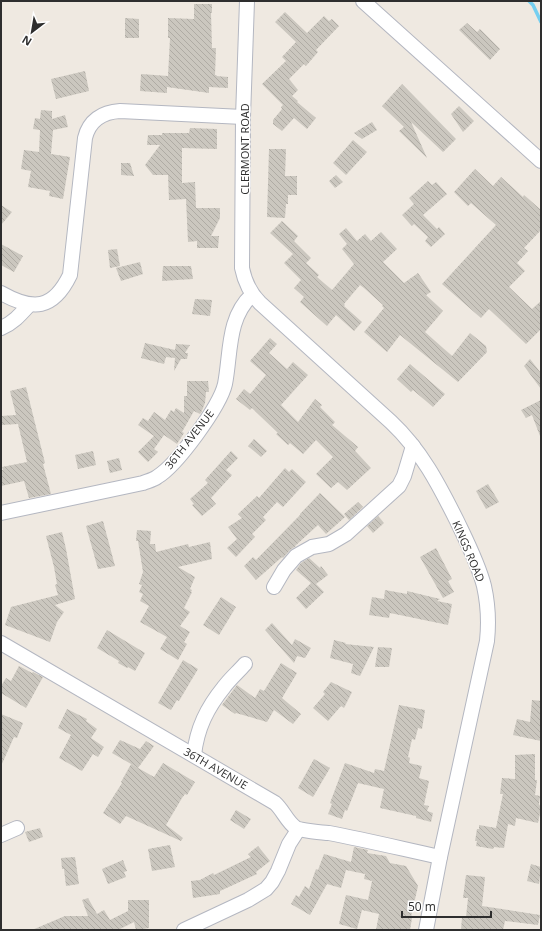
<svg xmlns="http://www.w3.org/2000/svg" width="542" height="931" font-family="'Open Sans',sans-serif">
  <defs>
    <pattern id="building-back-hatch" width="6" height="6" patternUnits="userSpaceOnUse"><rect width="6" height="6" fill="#cbc7bf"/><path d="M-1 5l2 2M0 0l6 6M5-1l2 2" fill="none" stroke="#afaba4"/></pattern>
  </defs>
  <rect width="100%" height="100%" fill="#efe9e1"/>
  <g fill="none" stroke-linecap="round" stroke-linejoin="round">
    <path stroke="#75cff0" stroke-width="3.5" d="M529 1 533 5 541 22"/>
  </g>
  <g fill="url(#building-back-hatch)">
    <path d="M194 4H212V13H211L212 48H216L215 75H217L216 76 228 77V88L209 87V93L167 87V93L140 91 141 74 168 76 170 38H168V18L194 19Z"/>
    <path d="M285 12 307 33 324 16 329 21 332 19 339 26 316 50 318 52 306 66 304 64 289 79 298 90 292 96 298 101 297 102 316 118 307 129 294 118 282 131 273 124V120L282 109 281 107 283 105 262 84 286 61 282 57 296 42 275 22Z"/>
    <path d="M125 18 139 19V38H125Z"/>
    <path d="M467 23 477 32 480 29 500 49 490 60 459 30Z"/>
    <path d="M85 71 89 91 56 99 51 79Z"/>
    <path d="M402 84 456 139 443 152 411 122 427 158 399 131 404 127 382 106Z"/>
    <path d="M459 106 474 121 463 132 451 114Z"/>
    <path d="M41 110 52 111V119L65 115 68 127 53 130 51 154 70 157 63 199 49 196 50 191 28 187 31 171 21 169 24 150 39 152 40 130 33 129 35 118 40 119Z"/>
    <path d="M372 122 377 130 362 139 354 133Z"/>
    <path d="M190 128 217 129V149L182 148V183L195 182 196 208H220V218L211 236H219L218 248H197V241L188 242 186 199 169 200 168 175H153L145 165 160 145H147L148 135H162V133H189Z"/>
    <path d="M353 140 367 152 346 175 333 163Z"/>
    <path d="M269 149H286L285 176H297V195H288V204H286L285 218 267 217Z"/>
    <path d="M121 163H130L134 176 121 175Z"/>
    <path d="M475 169 493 186 501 177 523 197 524 195 541 210V230L524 248 528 251 517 263 525 271 509 287 532 309 541 301V329L526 344 489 309 481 318 442 284 496 225 471 203 468 206 454 192Z"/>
    <path d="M336 175 343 182 335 188 329 181Z"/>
    <path d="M428 181 432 185 436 182 447 194 423 215 437 229 439 227 445 234 431 247 425 241 428 237 414 224 412 226 402 215 414 204 409 198Z"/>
    <path d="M1 205 12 212 1 225Z"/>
    <path d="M282 221 298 236 294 241 311 258 306 263 319 275 317 277 332 290 354 264 342 249 347 244 339 234 346 228 357 241 365 234 371 241 381 232 397 249 383 262 404 283 418 273 431 292 426 295 443 311 425 332 452 356 470 333 486 346 487 352 458 382 400 335 387 352 364 332 384 308 382 306 383 305 364 288 360 285 344 304 345 305 344 306 362 322 354 331 336 315 327 326 300 302 304 297 294 288 301 280 284 263 293 254 270 233Z"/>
    <path d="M1 244 23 256 14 272 1 265Z"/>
    <path d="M117 249 120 266 110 268 108 250Z"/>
    <path d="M140 262 143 274 121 281 116 268Z"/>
    <path d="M163 266H191L193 279 162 281Z"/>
    <path d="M195 299 212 300 210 316 192 314Z"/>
    <path d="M270 338 277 344 269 353 287 369 293 362 308 375 281 405 298 422 315 399 322 405 320 407 335 422 332 425 358 447 355 451 371 468 347 490 338 482 331 488 316 474 333 457 316 440 303 454 290 443 288 445 276 434 278 433 252 408 250 410 236 399 244 389 250 394 266 375 250 361Z"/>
    <path d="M145 343 175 350 176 344 190 345 185 353H188L187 359H181L174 371 175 358 166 357 164 364 141 358Z"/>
    <path d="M530 359 541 373V389L524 366Z"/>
    <path d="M410 364 445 394 433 407 413 390 411 392 397 379Z"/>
    <path d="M187 381H208L209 392H206L205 403 201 413 200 414 194 411 182 432 184 433 177 444 164 435 154 449 158 452 148 462 138 452 154 436 138 425 143 418 148 421 154 412 165 420 171 410 174 412 176 408 184 413V396H187Z"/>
    <path d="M26 387 45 463 43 464 51 494 29 498 24 481 1 486V470H3L2 467 27 462 18 424 1 425V416L16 415 10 391Z"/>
    <path d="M541 400V435L540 436 532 415 526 418 521 410Z"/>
    <path d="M254 439 267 451 261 457 248 446Z"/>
    <path d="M93 451 96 465 78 469 75 455Z"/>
    <path d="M231 451 238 458 226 470 232 475 211 498 216 504 202 516 192 505 194 504 190 499 208 483 205 480Z"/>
    <path d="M119 458 122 470 110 473 107 461Z"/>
    <path d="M285 468 289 472 292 469 306 482 283 507 277 502 263 517 266 520 252 534 255 537 254 538 236 557 227 548 237 539 228 527 242 518 238 514 257 496 259 498Z"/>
    <path d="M488 484 499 502 486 509 476 491Z"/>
    <path d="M320 493 345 517 326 534 318 525 295 546H296L290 550 283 558 282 557 256 580 244 566 253 557 256 560 300 515V514Z"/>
    <path d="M358 502 363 507 349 520 344 514Z"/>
    <path d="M378 516 384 523 373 533 367 526Z"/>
    <path d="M103 521 115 566 98 569 86 526Z"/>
    <path d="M137 530 151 531 150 544H155L156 552 188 544 189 547 210 542 212 559 178 567 195 577 190 589 192 590 191 592H192L184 608 190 612 180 626 190 632 184 642 187 644 178 660 160 649 167 637 140 622 149 606 140 601 143 594 139 592 142 585 139 584 143 572 138 541H136Z"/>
    <path d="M62 532 66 549 75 599 55 605 64 612 57 622 50 642 5 625 11 607 58 595 55 585 57 584 54 567 46 536Z"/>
    <path d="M436 548 452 579 448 581 454 592 443 598 420 557Z"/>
    <path d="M309 558 320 568 321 566 328 575 316 584 324 592 306 609 296 598 311 583 296 570 301 563Z"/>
    <path d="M385 590 407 594V591L440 599 437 601 452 604 448 625 390 613 389 618 369 615 372 597 384 599Z"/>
    <path d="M221 597 236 607 219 635 203 625Z"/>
    <path d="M272 623 292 645 295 639 311 648 305 658 297 656 294 663 265 630Z"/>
    <path d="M107 630 145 653 135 671 128 667 127 668 118 663 119 661 97 648Z"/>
    <path d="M334 640 346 643 345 644 374 647 360 676 351 673 353 664 330 658Z"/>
    <path d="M378 647 392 648 389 667H375Z"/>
    <path d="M183 660 198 669 179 701 177 700 171 710 158 703Z"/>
    <path d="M281 663 297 673 282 698 301 714 293 724 274 710 267 722 236 713 235 714 222 705 237 685 255 698 260 689 264 691Z"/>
    <path d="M19 666 32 673 33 672 43 677 26 708 1 693V686L6 678 11 681Z"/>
    <path d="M331 682 352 692 344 708 341 706 328 721 313 708 325 694 323 692Z"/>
    <path d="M532 700 541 701V741L513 735 517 719 530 722Z"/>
    <path d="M399 705 425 710 422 729 418 728 415 740 412 739 408 757 410 758 409 763 422 766 419 778 429 781 424 805 429 806 427 811 433 813 431 822 416 818V816L380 808 384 789 358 783 347 811 345 810 342 819 328 814 332 804 330 803 345 763 374 773 375 769 384 771Z"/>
    <path d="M67 709 87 719 86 721 97 729 91 738 104 747 98 757 93 754 82 771 59 758 71 735 58 728Z"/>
    <path d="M1 714 23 723 17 738 14 737 1 766Z"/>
    <path d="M120 740 140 749 146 741 154 746 138 768 112 753Z"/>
    <path d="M535 754V780H537L535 795 540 796 539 804 541 808 538 823 516 818 515 826 508 824 504 848 494 847 493 849 476 846 477 841H475L477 829H479V825L496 828 503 794H500L502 778 515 779V755Z"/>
    <path d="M314 759 330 768 313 797 298 788Z"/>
    <path d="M163 763 195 782 187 795 185 794 182 798 166 825 183 838 181 841 126 816 120 824 103 813 122 783 121 782 131 764 154 777Z"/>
    <path d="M236 810 251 819 244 829 230 820Z"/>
    <path d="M40 828 43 837 29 842 25 832Z"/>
    <path d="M170 845 175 867 152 871 148 849Z"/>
    <path d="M258 846 270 861 256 872 257 874 220 891V894L193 898 191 881 200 880 213 873 214 875 251 857 248 854Z"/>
    <path d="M354 847 368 850 367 853 386 856 390 863 406 866 418 886 411 917 412 918 410 930H376L379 914 362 910 357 929 339 924 346 895 368 900 372 881 364 879 365 874 346 870 341 888 327 884 310 915 291 904 296 895 299 897 305 886 309 889 316 869 318 870 324 854 351 862Z"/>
    <path d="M75 857 79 884 66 886 64 869H62L61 858Z"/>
    <path d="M123 860 127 871 124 872 126 877 108 884 102 869Z"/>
    <path d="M531 864 541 867 539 884 527 881Z"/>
    <path d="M466 875 485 877 482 906 540 915 538 925 505 921 503 930H461L462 917H466L468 898H463Z"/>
    <path d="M88 898 97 914 104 910 110 920 128 911V900H149V928L136 930 134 922 118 930H32L65 916H88L82 900Z"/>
  </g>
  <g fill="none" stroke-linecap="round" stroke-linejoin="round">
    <defs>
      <g id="minor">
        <path d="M247 1 243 117 242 268C245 283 250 293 260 303L391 422C421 450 439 485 457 521 467 542 478 563 484 586 488 604 489 622 487 641L440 857 426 930"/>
        <path d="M363 1 541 161"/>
        <path d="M1 293C33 311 53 310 70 275L85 138C89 121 102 112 120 111L243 117"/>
        <path d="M1 328C13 323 20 315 29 305"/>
        <path d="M1 513 143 483C148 481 153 480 157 477 177 465 220 406 225 384 231 353 227 318 252 295"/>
        <path d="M274 587 284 570 296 556 312 547 329 544 346 534 399 486 404 476 413 446"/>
        <path d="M1 643 275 803C283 810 287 822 296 828 298 830 324 833 329 833 366 840 403 849 440 857"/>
        <path d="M194 755C197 728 207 708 224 687 230 679 238 672 245 664"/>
        <path d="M1 835 17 828"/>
        <path d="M184 930 248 900 266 889 272 882 278 871 289 844 298 830"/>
      </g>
    </defs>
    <use href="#minor" stroke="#b4b7c1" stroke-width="16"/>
    <use href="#minor" stroke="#fff" stroke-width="14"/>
  </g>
  <g text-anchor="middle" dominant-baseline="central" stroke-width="3" stroke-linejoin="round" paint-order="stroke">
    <g font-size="11" fill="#2e2e2e" stroke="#fff">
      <text transform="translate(244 149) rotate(-90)">CLERMONT ROAD</text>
      <text transform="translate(189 439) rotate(-52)">36TH AVENUE</text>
      <text transform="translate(469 551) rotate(67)">KINGS ROAD</text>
      <text transform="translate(216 768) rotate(30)">36TH AVENUE</text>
    </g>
  </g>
  <rect width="542" height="931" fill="none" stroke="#2e2e2e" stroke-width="4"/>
  <g transform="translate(32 32) rotate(211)" stroke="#ffffff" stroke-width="3" paint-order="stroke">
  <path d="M0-3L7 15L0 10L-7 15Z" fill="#2e2e2e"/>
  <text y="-6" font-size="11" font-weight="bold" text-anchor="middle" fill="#2e2e2e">N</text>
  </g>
  <path d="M402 911v6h89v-6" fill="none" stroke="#2e2e2e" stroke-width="2"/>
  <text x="408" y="911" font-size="12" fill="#2e2e2e" stroke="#ffffff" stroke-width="3" paint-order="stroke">50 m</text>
</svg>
